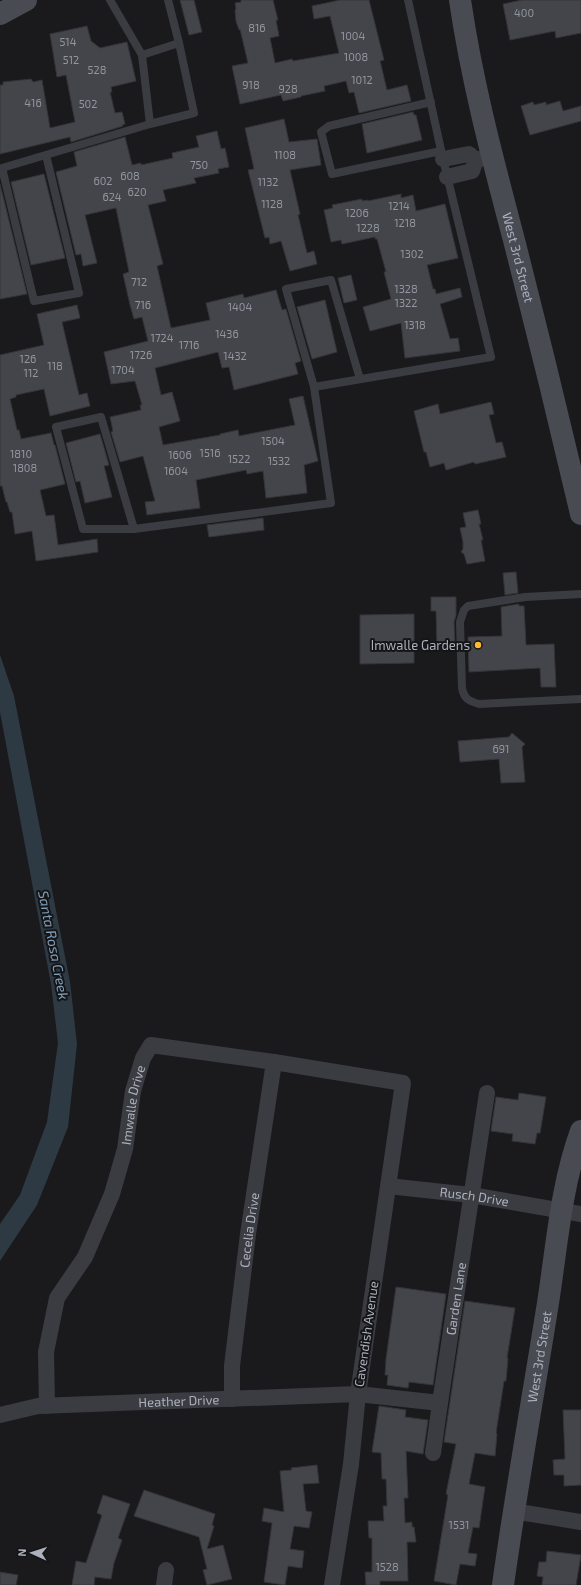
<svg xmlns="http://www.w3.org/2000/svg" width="581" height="1585" font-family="'Exo 2',sans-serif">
  <rect width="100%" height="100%" fill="#1a1a1d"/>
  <path fill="#2e3a43" d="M0 655 14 696 70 982 77 1044 68 1127 37 1205 0 1261V1224L20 1195 47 1122 58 1043 51 984 0 712Z"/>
  <g fill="#44454a" stroke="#343439">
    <path d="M180 0H194L202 32 189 35Z"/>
    <path d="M241 0H273L278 20H276L279 36 270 38 275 63 292 59 293 61 339 53 330 16 314 19 312 6 340 0H369L384 60 380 61 387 90 407 85 411 101 359 113 354 92 349 93 346 81 324 86 325 91 301 96V97L283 101 281 95 240 104 232 66 248 63 240 29 239 30 236 21 235 10 236 9 235 3 241 2Z"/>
    <path d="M522 0H581V33L556 38 555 31 510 40 503 4Z"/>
    <path d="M87 26 91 41 100 48 127 42 136 81 111 87 112 92H110L115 113 122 112 125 124 122 125 123 126 71 142 70 137 0 154V85H3V82L31 79 33 82 42 80 50 128 75 122 66 75 57 77 50 34Z"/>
    <path d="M560 101 563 111 581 106V121L530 135 521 106 533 102 534 105 546 102V105Z"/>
    <path d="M413 112 414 115H416L422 140 367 153 362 124Z"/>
    <path d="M284 119 289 142 317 139 321 165 290 170 300 214 298 215 307 253 314 251 317 264 290 271 281 241 270 244 269 237 265 238 248 170 254 169 245 128Z"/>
    <path d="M217 131 221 149 225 148 229 167 218 169 219 173 194 178 196 183 163 190 166 201 148 205 163 264 157 266 171 328 210 320 206 303 243 294 244 298 276 290 282 310 286 309 301 361 295 363 298 374 234 390 229 367 222 368 218 352 155 368 161 395 172 392 180 421 159 427 163 445 220 435V434L238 430 239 436 295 425 289 399 303 396 318 461 304 465 307 493 266 498 263 471 247 474 246 470 196 480 200 508 147 515 145 502 155 501 143 456 120 462 111 432 113 431 110 417 141 410 140 405H142L135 381 111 384 104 352 148 341 142 317 134 319 130 305 123 274 129 272 116 208 85 215 97 263 83 266 81 254 76 255 56 172 77 166 74 152 125 137 132 165 141 163V165L173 158 172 153 199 147 196 136Z"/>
    <path d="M44 174 65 258 31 265 11 182Z"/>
    <path d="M0 184 27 294 0 299Z"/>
    <path d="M401 194V198L413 195 416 211 445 204 458 258 427 265 433 289H435L436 294 460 288 462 297 440 304 450 339 458 338 460 351 405 358 401 323 370 331 363 307 391 299 384 272H386L377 239H375V237L342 244 341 240 331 242 324 210 333 208 332 205 362 199V201L368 200V201Z"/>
    <path d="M351 275 357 300 344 303 338 278Z"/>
    <path d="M325 300 337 352 312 359 297 307Z"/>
    <path d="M77 305 80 318 62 322 79 395 87 393 90 406 50 416 44 389 16 395V397L10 399 17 430H19L21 439 51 433 54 445H55L65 484 40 490 46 516 54 515 58 545 97 539 98 552 36 561 32 531 15 534 12 512H10L7 502H6L2 486H0V355L44 345 37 314Z"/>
    <path d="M491 402 494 414 489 415 496 443 502 442 506 457 475 464 474 462 446 470 444 463 430 467 426 452H424L414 411 438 404 440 414Z"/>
    <path d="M100 434 109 465 104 466 112 497 85 503 80 481 76 482 66 443Z"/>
    <path d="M478 510 481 524H479L483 540H481L485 561 467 564 464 554 461 552 463 549V542L460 528 466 527 463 513Z"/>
    <path d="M263 518 264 530 209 537 207 525Z"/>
    <path d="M516 572 518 593 505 595 503 573Z"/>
    <path d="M431 597H456V615L454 622 455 647H437L436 611H431Z"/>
    <path d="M519 604V606H524L526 645 554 644 556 687H541L540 668 469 672 468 637 502 636 501 607Z"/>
    <path d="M414 614V663L360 664V615Z"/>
    <path d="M512 733 525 744 522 747 525 782 501 783 499 759 460 762 458 741 509 737Z"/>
    <path d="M519 1093 546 1097 540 1133H537L535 1144 512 1141 513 1134 491 1131 496 1097 518 1100Z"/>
    <path d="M396 1287 446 1294 433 1385 409 1382 408 1388 387 1385 388 1375H385L386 1359Z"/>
    <path d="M465 1301 515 1308 507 1358H508L506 1381H504L496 1433 497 1434 495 1456 475 1453 469 1484 485 1487 479 1528 473 1527 468 1553 477 1554 475 1566 460 1564 456 1585 434 1581 448 1495 446 1494 456 1444 444 1442Z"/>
    <path d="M379 1406 406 1410 405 1417 428 1420 423 1454 406 1451 408 1498H404L405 1523 412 1522V1527H414L416 1542H407L408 1581H380V1585H366L365 1572H372V1538H369L368 1521H384L383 1506H387L386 1479H382L381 1453 372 1452Z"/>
    <path d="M563 1410H581V1485L564 1486V1475H554L553 1460 565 1459Z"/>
    <path d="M317 1465 319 1483 303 1484 306 1511 312 1512 309 1528 294 1526 290 1549 304 1551 302 1568 288 1566 285 1585 264 1582 272 1523 262 1521 264 1508 284 1512 280 1471 292 1470 291 1468Z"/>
    <path d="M144 1490 215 1514 212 1525 214 1526 207 1549 223 1545 232 1579 207 1585 203 1570 207 1569 199 1537 134 1516Z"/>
    <path d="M103 1495 130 1504 118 1538 122 1540 114 1563 111 1579 95 1577 94 1585H72L76 1561 86 1563 102 1515 97 1513Z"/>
    <path d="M547 1551 581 1555 576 1585H542L543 1577 537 1576 539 1562H546Z"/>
    <path d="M0 1572 18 1575 16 1585H0Z"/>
  </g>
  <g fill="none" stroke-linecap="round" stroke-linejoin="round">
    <g stroke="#3b3c42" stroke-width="8">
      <path d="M168 0 179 43"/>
      <path d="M142 55 179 43 194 113 150 124"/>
      <path d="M431 102 329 126 321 132 332 174 441 151"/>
      <path d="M46 155 79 293 34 301 2 168 150 124 142 55 110 0"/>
      <path d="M314 387 286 289 331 280 360 379"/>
      <path d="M134 529 101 417 56 427 83 529H134L331 503 314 387 491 357 443 159 408 0"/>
      <path d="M581 594 525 597 468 606 464 610 460 622 462 688C464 699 469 701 479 704L581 699"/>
    </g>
    <g stroke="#3b3c42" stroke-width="16">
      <path d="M443 159 469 154 476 160 492 156"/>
      <path d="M447 177 472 171 476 160"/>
      <path id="s1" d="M388 1186 471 1195 581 1214"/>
      <path id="s2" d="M232 1399V1366L248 1234 274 1062"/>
      <path id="s3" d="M47 1406 46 1352 57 1298 85 1257 112 1194 125 1149 133 1091 143 1058 151 1045 274 1062 403 1083 358 1394 351 1464 332 1585"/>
      <path id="s4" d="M0 1415 38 1406 358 1394 440 1403"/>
      <path id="s5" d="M433 1453 440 1403 487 1093"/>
      <path d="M513 1511 581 1522"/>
      <path d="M164 1585 166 1570"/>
    </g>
    <g stroke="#494b53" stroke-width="22">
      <path id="s6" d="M460 0C472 83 494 164 515 244 538 334 560 424 581 514"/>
      <path d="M0 14 26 0"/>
      <path id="s7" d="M503 1585C516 1491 533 1397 548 1303 557 1245 561 1186 581 1131"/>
    </g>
  </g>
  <circle fill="#ffb930" stroke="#151518" stroke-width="1.5" cx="478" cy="645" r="4"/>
  <g text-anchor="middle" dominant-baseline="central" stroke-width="4" stroke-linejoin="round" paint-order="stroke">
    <g font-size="11" fill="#9296a0">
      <text x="524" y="12">400</text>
      <text x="257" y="27">816</text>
      <text x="353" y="35">1004</text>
      <text x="68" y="41">514</text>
      <text x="356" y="56">1008</text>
      <text x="71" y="59">512</text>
      <text x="97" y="69">528</text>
      <text x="362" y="79">1012</text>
      <text x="251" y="84">918</text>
      <text x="288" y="88">928</text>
      <text x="33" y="102">416</text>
      <text x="88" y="103">502</text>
      <text x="285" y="154">1108</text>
      <text x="199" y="164">750</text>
      <text x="130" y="175">608</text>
      <text x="103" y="180">602</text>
      <text x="268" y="181">1132</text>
      <text x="137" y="191">620</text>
      <text x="112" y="196">624</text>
      <text x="272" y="203">1128</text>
      <text x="399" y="205">1214</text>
      <text x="357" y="212">1206</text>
      <text x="405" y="222">1218</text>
      <text x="368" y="227">1228</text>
      <text x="412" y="253">1302</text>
      <text x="139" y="281">712</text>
      <text x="406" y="288">1328</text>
      <text x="406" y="302">1322</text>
      <text x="143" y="304">716</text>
      <text x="240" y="306">1404</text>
      <text x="415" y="324">1318</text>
      <text x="227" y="333">1436</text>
      <text x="162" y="337">1724</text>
      <text x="189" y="344">1716</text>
      <text x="141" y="354">1726</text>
      <text x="235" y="355">1432</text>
      <text x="28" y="358">126</text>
      <text x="55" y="365">118</text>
      <text x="123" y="369">1704</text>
      <text x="31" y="372">112</text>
      <text x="273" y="440">1504</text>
      <text x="210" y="452">1516</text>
      <text x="21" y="453">1810</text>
      <text x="180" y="454">1606</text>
      <text x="239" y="458">1522</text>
      <text x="279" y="460">1532</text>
      <text x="25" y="467">1808</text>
      <text x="176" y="470">1604</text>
      <text x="501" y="748">691</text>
      <text x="459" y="1524">1531</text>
      <text x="387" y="1566">1528</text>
    </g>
    <g font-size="13" fill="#acb1bd" stroke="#151518">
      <text stroke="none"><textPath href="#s6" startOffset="264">West 3rd Street</textPath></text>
      <text stroke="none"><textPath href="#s3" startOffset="319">Imwalle Drive</textPath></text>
      <text stroke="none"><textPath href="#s1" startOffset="87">Rusch Drive</textPath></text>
      <text stroke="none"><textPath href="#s2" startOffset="170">Cecelia Drive</textPath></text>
      <text stroke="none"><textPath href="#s5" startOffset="156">Garden Lane</textPath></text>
      <text transform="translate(366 1334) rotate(-82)">Cavendish Avenue</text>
      <text stroke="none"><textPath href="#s7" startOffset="231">West 3rd Street</textPath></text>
      <text stroke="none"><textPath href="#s4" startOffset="180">Heather Drive</textPath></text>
    </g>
    <g font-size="13" fill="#acb1bd" stroke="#151518" text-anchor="end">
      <text x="470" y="645">Imwalle Gardens</text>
    </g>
    <g font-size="14" font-style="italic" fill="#80a0bb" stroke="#151518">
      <text transform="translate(54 945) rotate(79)">Santa Rosa Creek</text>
    </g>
  </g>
  <g transform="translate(32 1553) rotate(273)" stroke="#151518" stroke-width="3" paint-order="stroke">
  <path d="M0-3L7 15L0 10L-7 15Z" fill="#acb1bd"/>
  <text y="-6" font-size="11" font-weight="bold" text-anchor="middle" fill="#acb1bd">N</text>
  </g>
</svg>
